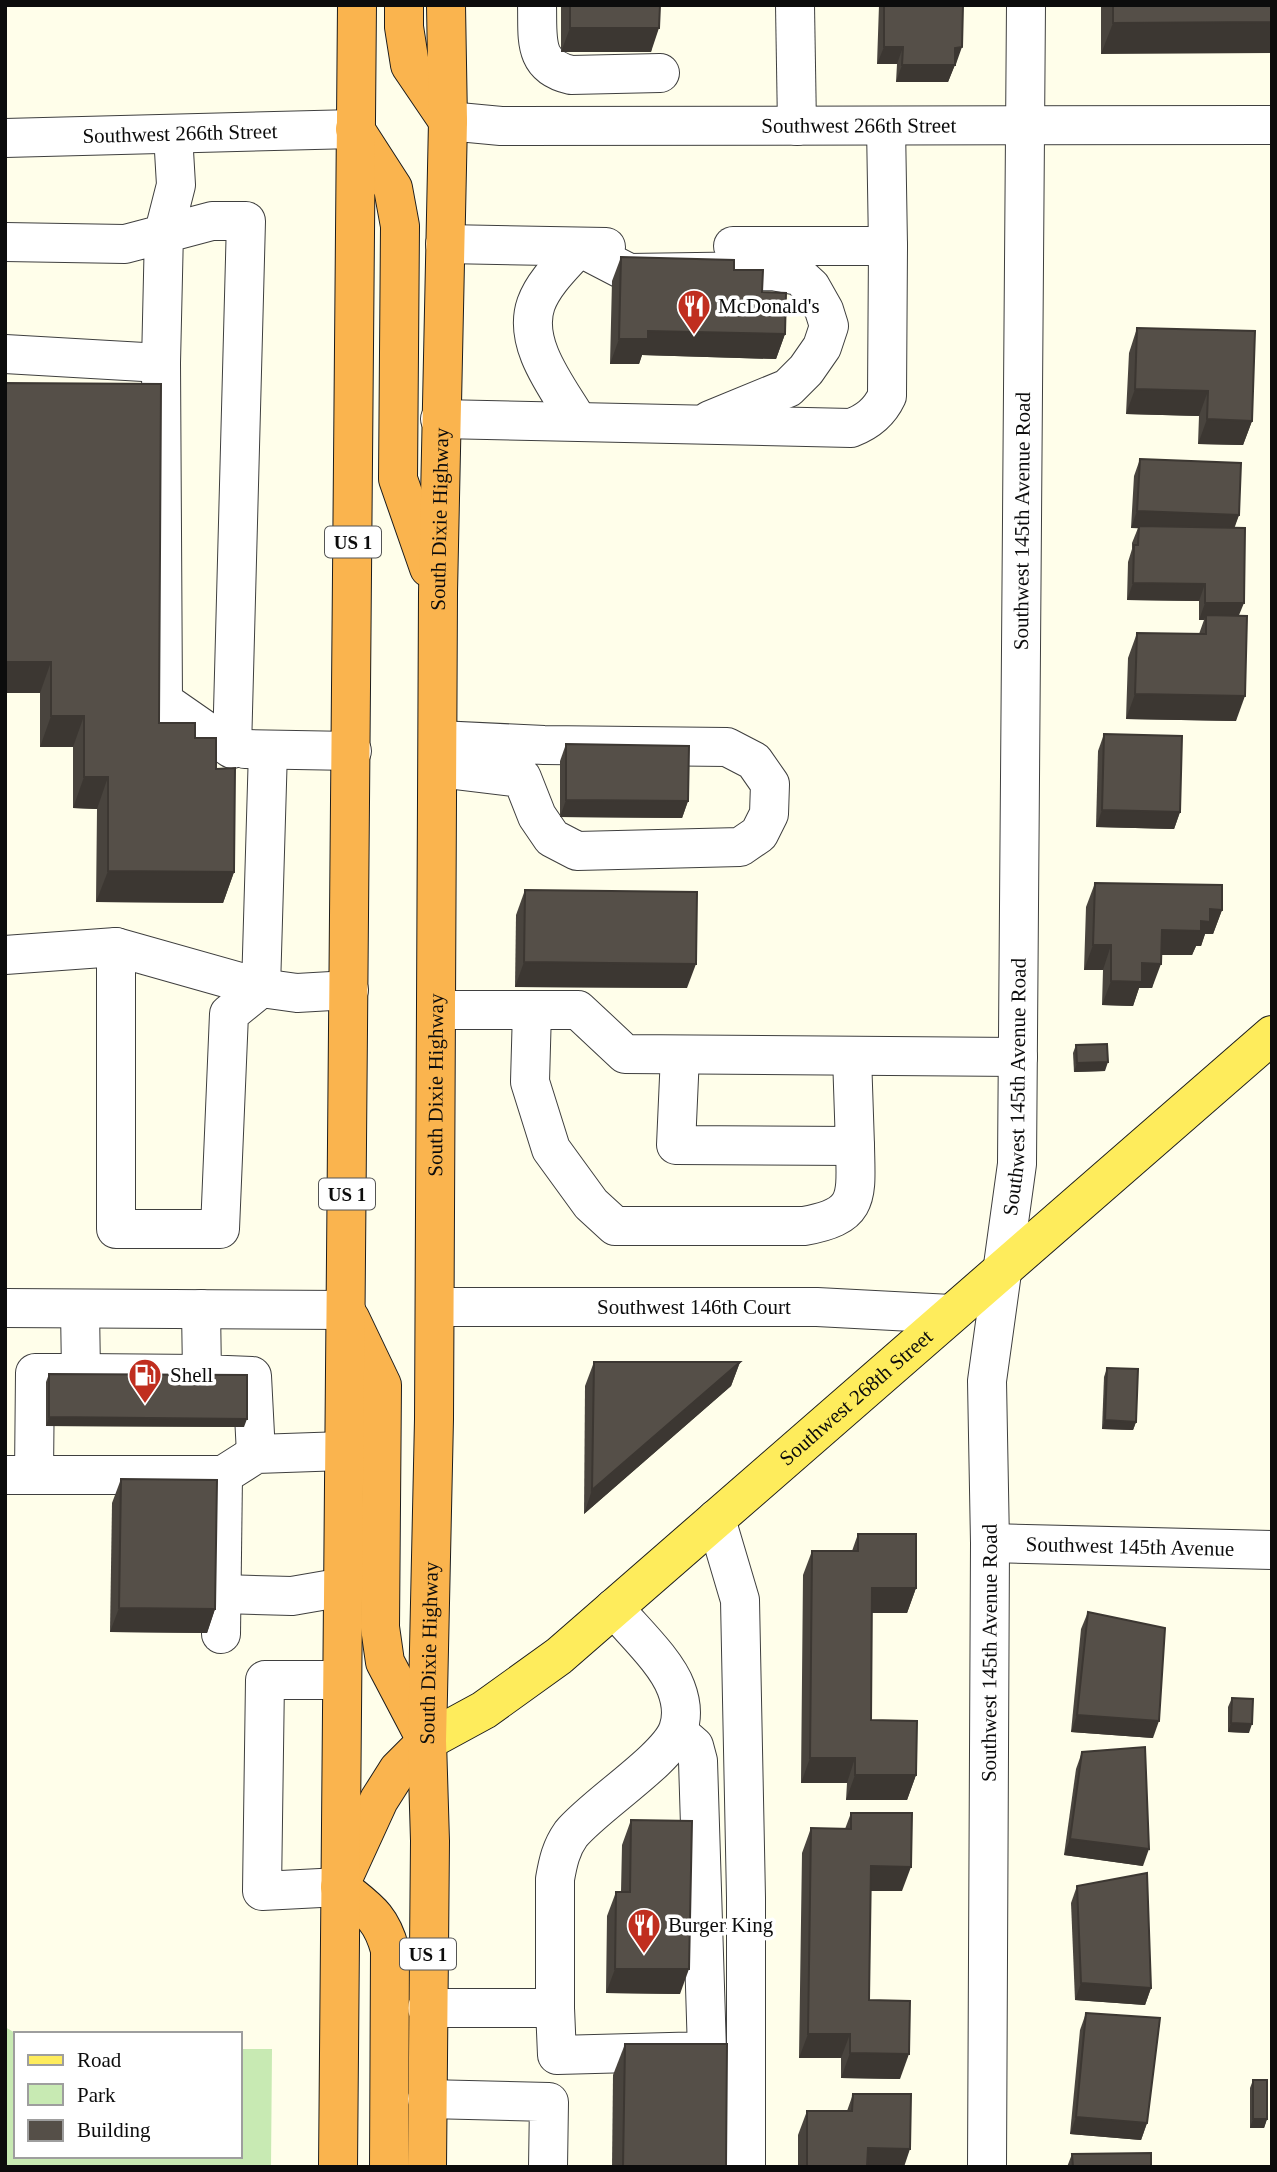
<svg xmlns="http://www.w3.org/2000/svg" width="1277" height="2172" font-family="Georgia,serif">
  <rect width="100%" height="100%" fill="#fffeea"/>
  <path fill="#c8eab3" d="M5 2027 17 2034 16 2156H240V2049H272L271 2167H5Z"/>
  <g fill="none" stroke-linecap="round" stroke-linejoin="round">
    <defs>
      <g id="minor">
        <path d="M537 5C538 38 532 66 571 75L660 73"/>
        <path d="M795 5 797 126"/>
        <path id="s1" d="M448 121 501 126 1272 125"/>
        <path id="s2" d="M5 138 355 129"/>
        <path d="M5 242 125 244 212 221H246L232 749 163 701 161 363 164 232 176 185 173 134"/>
        <path d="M445 244 606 247"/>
        <path d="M733 246H888"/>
        <path d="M579 247 629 273 773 271 799 276 811 287 824 310 829 326 822 347 806 370 788 388 710 420"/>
        <path d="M5 354 161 363"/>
        <path d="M440 419 851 428C867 422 879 413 887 396L888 246 886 126"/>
        <path d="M577 420C558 388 522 344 536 304 544 282 564 264 579 247"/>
        <path d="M245 749 352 751"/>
        <path d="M438 768 522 778 537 816 552 838 577 851 740 847 759 834 769 814 770 784 754 761 727 747 544 745 438 740"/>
        <path d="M116 947V1229H220L229 1014 261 988 268 750"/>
        <path d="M5 955 116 947 261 988 297 993 349 990"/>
        <path d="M436 1010H578L625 1054 1018 1057"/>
        <path d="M532 1010 530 1082 551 1149 591 1204 615 1226H804C861 1216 856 1197 855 1146"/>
        <path d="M680 1055 676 1145 855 1146 852 1056"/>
        <path id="s3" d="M435 1307H817L951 1314"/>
        <path d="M5 1308 346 1310"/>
        <path d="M201 1309 202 1374 252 1376 256 1454"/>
        <path d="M81 1373 202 1374"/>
        <path d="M34 1474 35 1373H81L80 1309"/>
        <path d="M5 1475H223L256 1454 344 1451"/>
        <path d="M716 1519 740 1600 746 1898V2167"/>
        <path id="s4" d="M990 1543 1272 1550"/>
        <path d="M222 1594 292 1596 344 1587"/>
        <path d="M221 1634 223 1475"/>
        <path d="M340 1887 262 1891 265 1680H342"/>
        <path d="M427 2008H555V1879C558 1862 561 1848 571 1834 595 1805 667 1760 678 1730 683 1716 681 1701 676 1688 666 1661 633 1631 614 1608"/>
        <path d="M555 2008 557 2055 707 2051 698 1761 694 1746 678 1732"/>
        <path d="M427 2099 549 2102 548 2167"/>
        <path id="s5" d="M987 2167 990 1543 987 1381 1017 1164 1026 5"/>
      </g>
      <g id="major">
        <path id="s6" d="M427 1741 484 1710 559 1656 1272 1035"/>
      </g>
      <g id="highway">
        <path d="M404 5V27L410 65 448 121"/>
        <path d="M355 129 393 188 400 226 398 479 429 568"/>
        <path d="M350 1318 382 1385 380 1627 385 1662 426 1740"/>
        <path d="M346 1872 379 1800 398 1770 427 1741"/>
        <path d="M340 1887C367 1909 381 1916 390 1950L389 2167"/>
        <path d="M338 2167 357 5"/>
        <path id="s7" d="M427 2167 430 1841 427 1741 434 1419 438 593 448 121 446 5"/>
      </g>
    </defs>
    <use href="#minor" stroke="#3f3f3f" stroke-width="40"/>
    <use href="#major" stroke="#1d1d1d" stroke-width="40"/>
    <use href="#highway" stroke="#1d1d1d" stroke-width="40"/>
    <use href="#minor" stroke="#fff" stroke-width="38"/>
    <use href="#major" stroke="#feec5c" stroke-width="38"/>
    <use href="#highway" stroke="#fab44e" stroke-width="38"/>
  </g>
  <g fill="#49443e">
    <path d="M561 5H660L651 52H561Z"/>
    <path d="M879 5H963L956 64H955L948 82H896L897 64H877Z"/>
    <path d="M1101 5H1272L1101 54Z"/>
    <path d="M621 257 734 270 762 292 785 334 776 359 642 355 639 364H610L612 281Z"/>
    <path d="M1137 328 1252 421 1243 445 1198 444 1199 416 1126 414 1129 353Z"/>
    <path d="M5 383 159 723 195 738 216 769 234 872 223 903 96 902 97 809 73 808V747H40V693Z"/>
    <path d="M1140 459 1239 515 1234 527 1239 616 1236 721 1126 719 1128 658 1137 633 1199 634 1204 620H1199V601L1127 600 1128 562 1132 549V543L1138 528H1131L1134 476Z"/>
    <path d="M1104 734 1180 812 1174 829 1096 827 1098 751Z"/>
    <path d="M566 744 688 801 682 818 560 817V761Z"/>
    <path d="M1095 883 1222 910 1213 934H1205L1201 946H1196L1192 955H1161L1152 988H1139L1133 1006 1102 1005 1103 970H1084L1086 907Z"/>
    <path d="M525 890 687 988 515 987 516 915Z"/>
    <path d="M1076 1045 1105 1071 1074 1072 1073 1053Z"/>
    <path d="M594 1362H740L731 1386 584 1514 585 1386Z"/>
    <path d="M1107 1368 1136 1422 1133 1430 1102 1429 1104 1377Z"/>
    <path d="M49 1374 244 1427 46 1426V1382Z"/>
    <path d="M121 1479 215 1609 207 1633 110 1632 112 1503Z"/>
    <path d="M858 1534 916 1588 907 1613H872L871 1720 916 1775 907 1800H846L847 1783H801L803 1575 812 1551H852Z"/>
    <path d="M1088 1612 1153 1738 1071 1732 1081 1629Z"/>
    <path d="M1232 1698 1249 1733 1228 1732V1707Z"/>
    <path d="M1082 1752 1143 1866 1064 1855 1076 1769Z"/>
    <path d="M851 1813 902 1891H871L869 2000 900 2079 841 2078V2058H799L802 1853 811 1828 845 1829Z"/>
    <path d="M631 1820 680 1994 606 1993 607 1916 616 1892H621L622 1845Z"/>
    <path d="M1077 1886 1151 1988 1145 2005 1075 2000 1071 1903Z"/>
    <path d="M1086 2013 1147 2123 1141 2140 1070 2134 1080 2030Z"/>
    <path d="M625 2044 726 2167H612L613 2075Z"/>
    <path d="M1253 2080 1267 2119 1264 2128H1250V2088Z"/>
    <path d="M853 2094 904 2167H798V2135L807 2111H847Z"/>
    <path d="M1072 2154 1151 2167H1067Z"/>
  </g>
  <g fill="#3c3732">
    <path d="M1272 22V53L1101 54 1113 23Z"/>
    <path d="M570 28H659L651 52H561Z"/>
    <path d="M884 47H903L897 64H877Z"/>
    <path d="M962 47 956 64 953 65H955L948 82H896L902 65 955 48Z"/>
    <path d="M648 331 785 334 776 359 642 355 639 364H610L619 339Z"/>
    <path d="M1135 389 1208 391 1199 416 1126 414Z"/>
    <path d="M1207 419 1252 421 1243 445 1198 444Z"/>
    <path d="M1137 511 1239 515 1233 532 1131 528Z"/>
    <path d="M1133 583 1205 584 1199 601 1127 600Z"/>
    <path d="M1205 603H1244L1237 620 1206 615 1204 620H1199Z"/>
    <path d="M5 662H51L40 693H5Z"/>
    <path d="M1135 694 1245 696 1236 721 1126 719Z"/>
    <path d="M51 716H84L73 747H40Z"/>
    <path d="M84 777H108L97 809 73 808Z"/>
    <path d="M566 800 688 801 682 818 560 817Z"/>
    <path d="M1102 810 1180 812 1174 829 1096 827Z"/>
    <path d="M108 871 234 872 223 903 96 902Z"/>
    <path d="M1210 909 1222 910 1213 934H1205L1201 946H1196L1192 955H1153L1162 930 1201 921Z"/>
    <path d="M1093 945H1111L1103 970H1084Z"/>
    <path d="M524 962 696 964 687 988 515 987Z"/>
    <path d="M1142 963 1161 964 1152 988H1139L1133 1006 1102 1005 1111 981Z"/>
    <path d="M1108 1062 1105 1071 1074 1072 1077 1063Z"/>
    <path d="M740 1362 731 1386 584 1514 592 1490Z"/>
    <path d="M49 1417 247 1419 244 1427 46 1426Z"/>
    <path d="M1105 1420 1136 1422 1133 1430 1102 1429Z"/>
    <path d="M872 1588H916L907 1613H864Z"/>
    <path d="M119 1608 215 1609 207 1633 110 1632Z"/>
    <path d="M1077 1715 1159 1721 1153 1738 1071 1732Z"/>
    <path d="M1231 1723 1252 1724 1249 1733 1228 1732Z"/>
    <path d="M810 1758H855L847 1783H801Z"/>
    <path d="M855 1775H916L907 1800H846Z"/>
    <path d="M1070 1839 1149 1849 1143 1866 1064 1855Z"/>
    <path d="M871 1866 911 1867 902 1891H862Z"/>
    <path d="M615 1969H689L680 1994 606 1993Z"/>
    <path d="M1081 1983 1151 1988 1145 2005 1075 2000Z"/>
    <path d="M808 2034H850L841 2058H799Z"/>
    <path d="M850 2053 909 2054 900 2079 841 2078Z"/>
    <path d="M1076 2117 1147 2123 1141 2140 1070 2134Z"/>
    <path d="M1253 2119H1267L1264 2128H1250Z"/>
    <path d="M868 2148 910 2149 904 2167H861Z"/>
  </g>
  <g fill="#554f48" stroke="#3c3732" stroke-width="2">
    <path d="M570 5H660L659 28H570Z"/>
    <path d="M884 5H963L962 47 955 48V65H902L903 47H884Z"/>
    <path d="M1113 5H1272V22L1113 23Z"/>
    <path d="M621 257 734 260V270H763L762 292 786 293 785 334 648 331V339H619Z"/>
    <path d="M1137 328 1255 331 1252 421 1207 419 1208 391 1135 389Z"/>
    <path d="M5 383 161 384 159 723H195V738H216V769L235 768 234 872 108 871V777H84V716H51V662H5Z"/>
    <path d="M1140 459 1241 463 1239 515 1137 511Z"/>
    <path d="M1139 526 1245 528 1244 603H1205V584L1133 583 1134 545H1138Z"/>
    <path d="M1206 615 1247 616 1245 696 1135 694 1137 633 1206 634Z"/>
    <path d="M1104 734 1182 736 1180 812 1102 810Z"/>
    <path d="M566 744 689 746 688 801 566 800Z"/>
    <path d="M1095 883 1222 885V910L1210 909V922L1201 921V931L1162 930 1161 964 1142 963V982L1111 981V945H1093Z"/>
    <path d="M525 890 697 892 696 964 524 962Z"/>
    <path d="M1107 1044 1108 1062 1077 1063 1076 1045Z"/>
    <path d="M594 1362H740L592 1490Z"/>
    <path d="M1107 1368 1138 1369 1136 1422 1105 1420Z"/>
    <path d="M49 1374 247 1375V1419L49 1417Z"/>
    <path d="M121 1479 217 1480 215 1609 119 1608Z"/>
    <path d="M858 1534H916V1588H872L871 1720 917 1721 916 1775H855V1758H810L812 1551H858Z"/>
    <path d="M1088 1612 1165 1628 1159 1721 1077 1715Z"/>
    <path d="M1232 1698 1253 1699 1252 1724 1231 1723Z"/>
    <path d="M1145 1747 1149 1849 1070 1839 1082 1752Z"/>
    <path d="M851 1813H912L911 1867 871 1866 869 2000 910 2001 909 2054 850 2053V2034H808L811 1828 851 1829Z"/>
    <path d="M631 1820 692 1821 689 1969H615L616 1892H630Z"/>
    <path d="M1147 1873 1151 1988 1081 1983 1077 1886Z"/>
    <path d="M1086 2013 1160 2018 1147 2123 1076 2117Z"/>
    <path d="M625 2044H727L726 2167H623Z"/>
    <rect x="1253" y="2080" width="14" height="39"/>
    <path d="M853 2094H911L910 2149 868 2148 867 2167H807V2111H852Z"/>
    <path d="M1151 2153V2167H1073L1072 2154Z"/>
  </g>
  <defs>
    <symbol id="restaurant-pin" viewBox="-11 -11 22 30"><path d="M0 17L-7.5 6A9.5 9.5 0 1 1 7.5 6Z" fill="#c02e1f" stroke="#fff"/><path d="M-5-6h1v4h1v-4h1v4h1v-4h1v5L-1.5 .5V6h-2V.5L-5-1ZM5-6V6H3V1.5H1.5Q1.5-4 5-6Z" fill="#fff"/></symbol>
    <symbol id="fuel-pin" viewBox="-11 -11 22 30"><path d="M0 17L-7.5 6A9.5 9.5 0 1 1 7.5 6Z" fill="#c02e1f" stroke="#fff"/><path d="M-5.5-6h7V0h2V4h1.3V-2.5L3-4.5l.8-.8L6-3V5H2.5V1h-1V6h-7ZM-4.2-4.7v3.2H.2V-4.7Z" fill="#fff"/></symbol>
  </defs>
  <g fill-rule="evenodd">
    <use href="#restaurant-pin" x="675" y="287" width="38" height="52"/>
    <use href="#fuel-pin" x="126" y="1356" width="38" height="52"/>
    <use href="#restaurant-pin" x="625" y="1906" width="38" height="52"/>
  </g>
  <g text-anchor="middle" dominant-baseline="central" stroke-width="7" stroke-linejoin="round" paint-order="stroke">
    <g fill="#fff" stroke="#555" stroke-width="2">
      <rect x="325" y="526.5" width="56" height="31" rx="5"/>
      <rect x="319" y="1178.5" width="56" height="31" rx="5"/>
      <rect x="400" y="1938.5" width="56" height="31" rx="5"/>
    </g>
    <g font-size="19" font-weight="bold" fill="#0c0c0c">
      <text x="353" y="542">US 1</text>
      <text x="347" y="1194">US 1</text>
      <text x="428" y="1954">US 1</text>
    </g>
    <g font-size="21" fill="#0c0c0c" stroke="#fff">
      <text stroke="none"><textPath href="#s1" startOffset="411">Southwest 266th Street</textPath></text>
      <text stroke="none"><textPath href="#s2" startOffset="175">Southwest 266th Street</textPath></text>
      <text stroke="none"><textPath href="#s7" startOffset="1648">South Dixie Highway</textPath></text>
      <text stroke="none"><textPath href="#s5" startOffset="1648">Southwest 145th Avenue Road</textPath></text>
      <text stroke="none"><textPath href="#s7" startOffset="1082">South Dixie Highway</textPath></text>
      <text stroke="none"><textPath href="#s5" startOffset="1082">Southwest 145th Avenue Road</textPath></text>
      <text stroke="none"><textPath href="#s3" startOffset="259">Southwest 146th Court</textPath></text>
      <text stroke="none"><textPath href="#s6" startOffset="551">Southwest 268th Street</textPath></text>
      <text stroke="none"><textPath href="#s4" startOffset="140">Southwest 145th Avenue</textPath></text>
      <text stroke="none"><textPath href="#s5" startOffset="514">Southwest 145th Avenue Road</textPath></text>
      <text stroke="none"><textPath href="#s7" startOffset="514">South Dixie Highway</textPath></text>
    </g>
    <g font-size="21" fill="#0c0c0c" stroke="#fff" text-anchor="start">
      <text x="718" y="306">McDonald's</text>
      <text x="170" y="1375">Shell</text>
      <text x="668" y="1925">Burger King</text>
    </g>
  </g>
  <rect width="1277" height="2172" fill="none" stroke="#0c0c0c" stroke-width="14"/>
  <rect x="14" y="2032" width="228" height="126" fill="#ffffff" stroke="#9e9e9e" stroke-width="2"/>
  <rect x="28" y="2055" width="35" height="10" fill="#feec5c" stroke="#9e9e9e" stroke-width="2"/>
  <text x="77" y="2067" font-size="21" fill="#0c0c0c">Road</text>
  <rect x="28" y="2084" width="35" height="21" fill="#c8eab3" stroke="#9e9e9e" stroke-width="2"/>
  <text x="77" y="2102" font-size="21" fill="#0c0c0c">Park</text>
  <rect x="28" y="2120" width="35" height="21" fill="#554f48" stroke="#9e9e9e" stroke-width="2"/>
  <text x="77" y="2137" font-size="21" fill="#0c0c0c">Building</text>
</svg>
